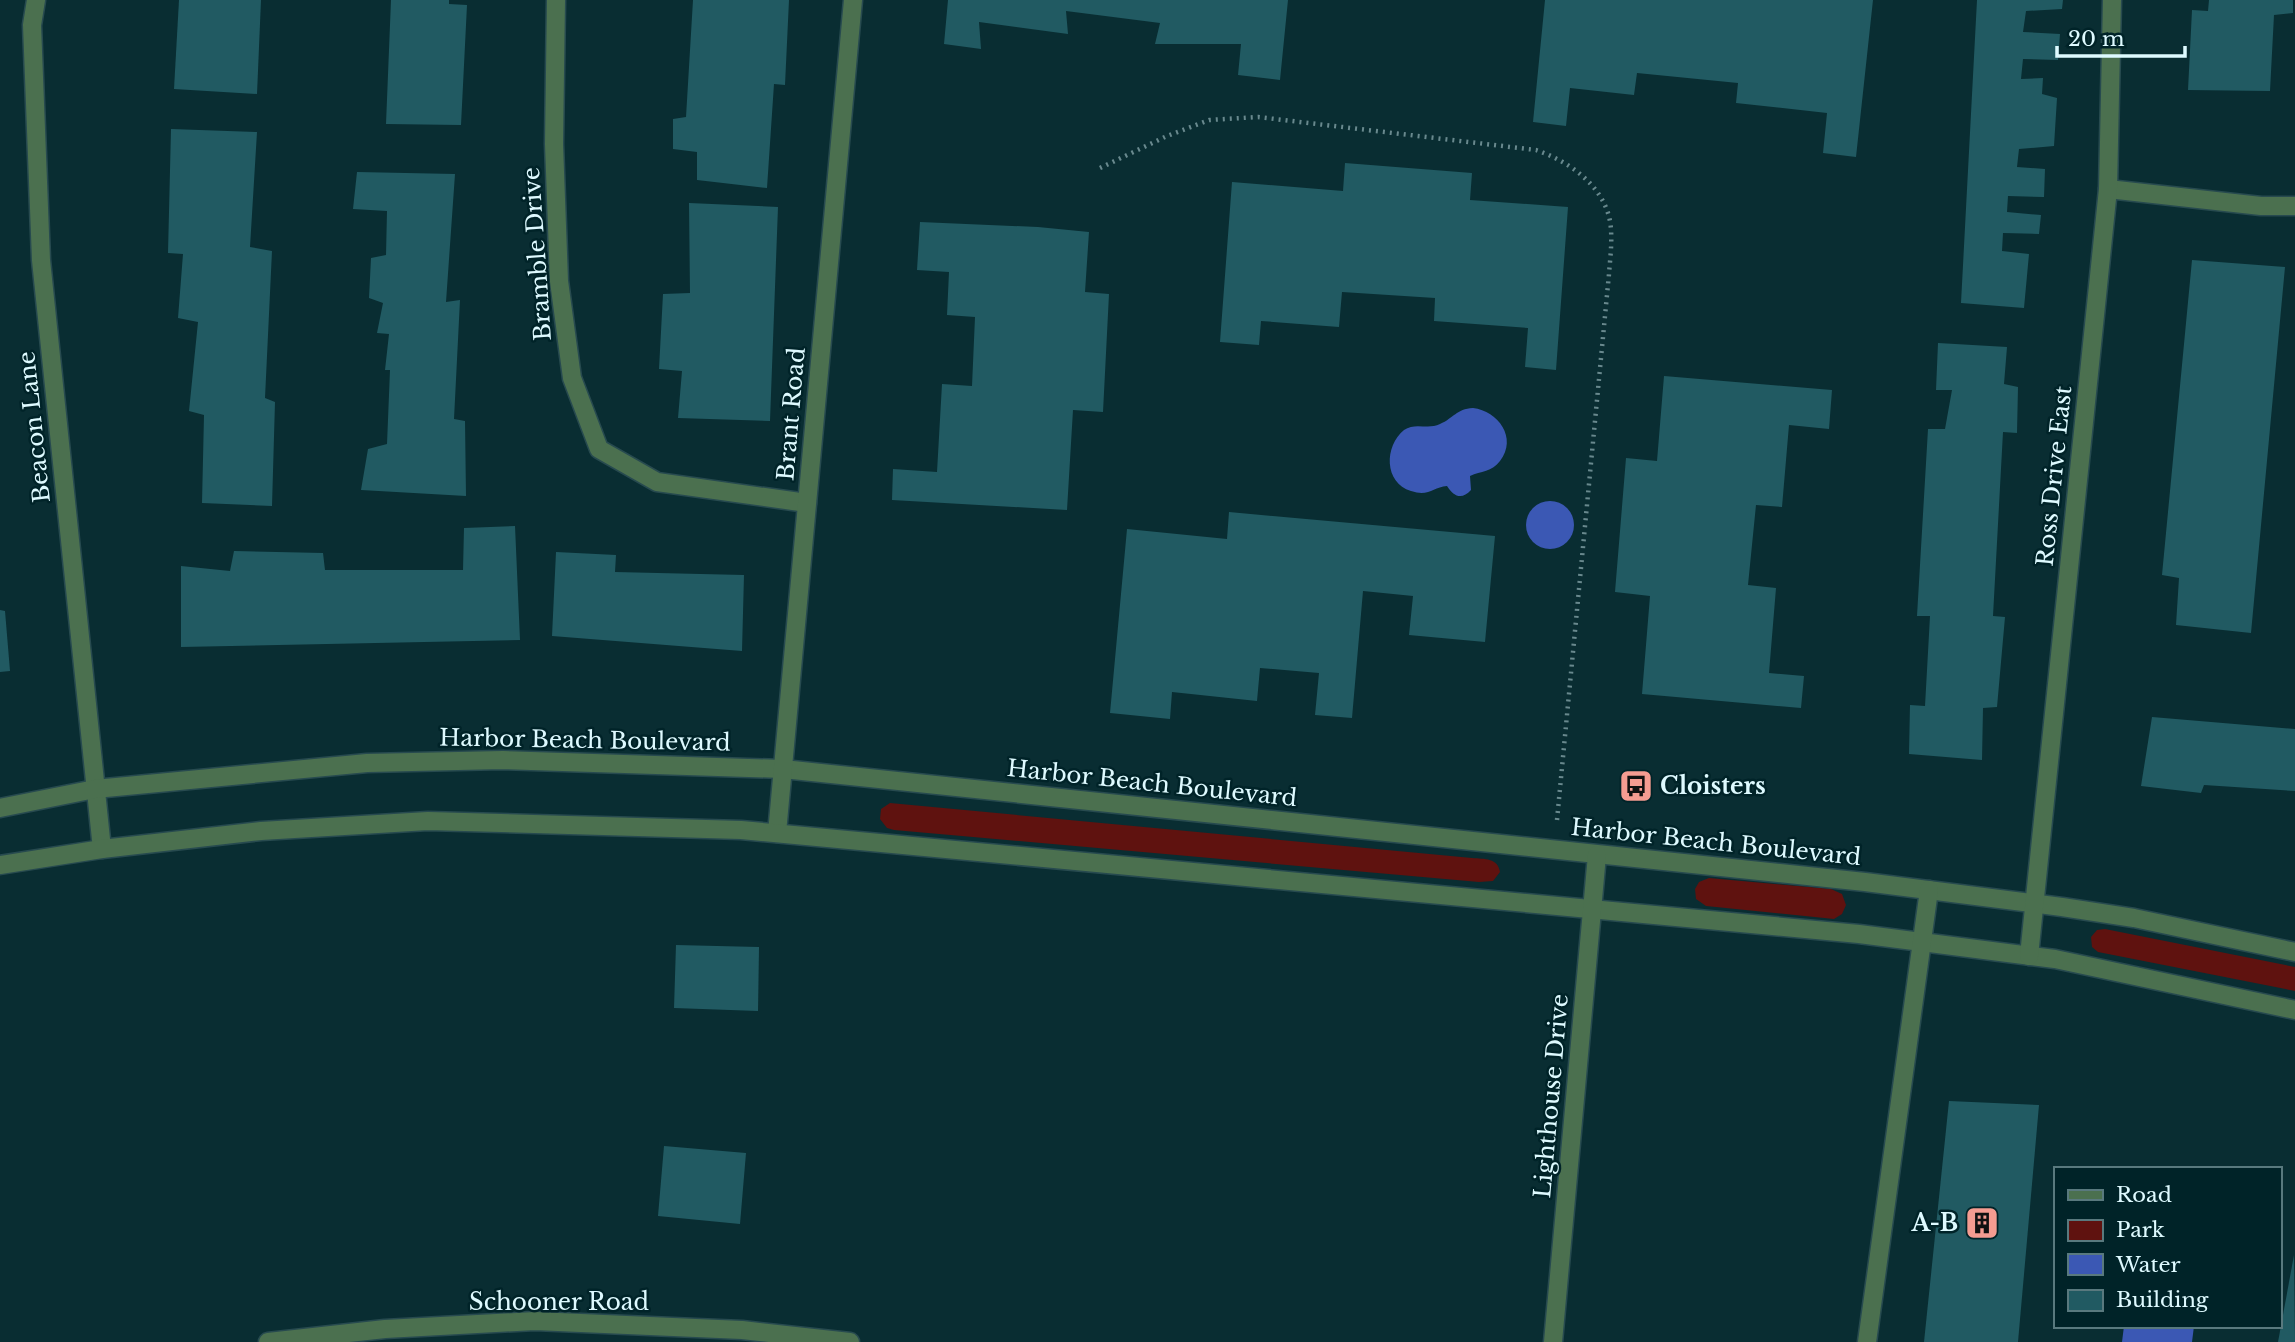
<svg xmlns="http://www.w3.org/2000/svg" width="2295" height="1342" font-family="'Libre Baskerville',serif">
  <rect width="100%" height="100%" fill="#092d32"/>
  <g fill="#5f120f">
    <path d="M890 803 1472 858C1485 859 1498 858 1500 872L1493 881 1479 882 894 830 887 828 880 819 881 809Z"/>
    <path d="M1709 878 1831 889 1842 894 1846 905 1842 914 1834 919 1706 906 1696 899 1695 889 1699 882Z"/>
    <path d="M2105 929 2295 967V991L2098 952 2092 947 2091 937 2097 930Z"/>
  </g>
  <g fill="#3b58b4">
    <path d="M1473 408C1498 411 1518 438 1500 461 1492 472 1481 471 1470 476L1471 490C1462 500 1454 497 1447 486 1433 487 1429 497 1411 491 1384 483 1384 446 1404 430 1415 422 1428 430 1440 424 1454 418 1456 409 1473 408Z"/>
    <circle cx="1550" cy="525" r="24"/>
    <path d="M2124 1326H2194L2192 1342H2122Z"/>
  </g>
  <g fill="#215a62">
    <path d="M179 0H261L257 94 174 89Z"/>
    <path d="M391 0H449V4L467 5 461 125 386 124Z"/>
    <path d="M693 0H789L785 85 774 84 767 188 697 180V152L673 149V119L686 117Z"/>
    <path d="M948 0H1288L1280 80 1238 75 1241 44H1155L1160 23 1066 11 1068 34 979 22 981 49 944 44Z"/>
    <path d="M1545 0H1873L1856 157 1823 153 1827 113 1736 103 1738 83 1637 73 1634 95 1570 88 1566 126 1533 122Z"/>
    <path d="M1977 0H2063L2062 9 2026 11 2023 32 2060 34 2058 60 2023 59 2021 79 2043 78 2042 94 2057 98 2054 146 2019 149 2017 167 2045 169 2044 197 2008 196 2007 212 2041 215 2039 234 2003 233 2002 251 2029 254 2024 308 1961 303Z"/>
    <path d="M2209 0H2293V13L2274 15 2270 91 2188 90 2192 10 2208 11Z"/>
    <path d="M171 129 257 132 250 247 272 251 265 398 275 402 272 506 202 503 204 415 189 411 198 322 178 318 183 254 168 253Z"/>
    <path d="M1345 163 1472 173 1470 200 1568 207 1556 370 1525 367 1528 328 1434 321 1435 298 1342 292 1339 327 1261 321 1259 345 1220 342 1232 182 1343 191Z"/>
    <path d="M357 172 455 174 446 302 460 300 454 419 465 421 466 496 361 490 368 449 387 444 390 370H385L389 334 377 333 383 303 369 298 371 258 386 255 387 211 353 209Z"/>
    <path d="M689 203 778 207 770 421 678 418 682 371 659 369 663 294 690 293Z"/>
    <path d="M920 222 1038 227 1089 232 1085 292 1109 294 1103 412 1073 410 1067 510 892 500 893 469 937 472 942 384 972 386 975 317 947 315 949 272 917 270Z"/>
    <path d="M2192 260 2285 267 2251 633 2176 625 2179 578 2162 575Z"/>
    <path d="M1938 343 2007 347 2004 384 2018 387 2017 433 2003 432 1993 616 2005 617 1997 707 1983 708 1982 760 1909 754 1910 705 1925 706 1930 616H1917L1928 429H1945L1952 390H1936Z"/>
    <path d="M1664 376 1832 390 1829 429 1789 425 1782 507 1756 505 1748 585 1776 588 1769 673 1804 676 1801 708 1642 694 1650 596 1615 592 1626 458 1657 461Z"/>
    <path d="M1229 512 1495 536 1485 642 1409 635 1413 596 1363 591 1352 718 1315 715 1319 673 1260 668 1257 701 1172 692 1170 719 1110 713 1127 529 1227 539Z"/>
    <path d="M515 526 520 640 181 647V566L230 571 234 551 323 553 325 570H463L464 528Z"/>
    <path d="M556 552 616 555 615 572 744 575 742 651 552 636Z"/>
    <path d="M0 610 5 611 10 671 0 672Z"/>
    <path d="M2152 717 2295 729V791L2204 785 2201 793 2141 786Z"/>
    <path d="M676 945 759 947 758 1011 674 1008Z"/>
    <path d="M1949 1101 2039 1105 2018 1342H1924Z"/>
    <path d="M664 1146 746 1153 740 1224 658 1216Z"/>
    <path d="M2294 1255 2295 1342H2278Z"/>
  </g>
  <g fill="none" stroke-linecap="round" stroke-linejoin="round">
    <defs>
      <g id="minor">
        <path d="M36 0 32 25 41 260 102 849"/>
        <path d="M556 0 554 144 559 281 572 378 599 449 657 482 807 503"/>
        <path d="M2108 189 2261 206H2295"/>
        <path d="M0 808 95 789 367 763 503 760 783 769 1865 882 2062 907 2134 918 2295 952"/>
        <path d="M777 833 853 0"/>
        <path d="M0 865 102 849 261 831 428 821 741 830 1859 934 2055 959 2295 1010"/>
        <path d="M2029 956 2108 189 2112 0"/>
        <path d="M268 1342 385 1329 535 1321 742 1330 850 1342"/>
        <path d="M1553 1342 1597 855"/>
        <path d="M1867 1342 1929 890"/>
      </g>
    </defs>
    <use href="#minor" stroke="#274a4f" stroke-width="21"/>
    <path stroke="#69898e" stroke-width="4.5" stroke-dasharray="2 5" stroke-linecap="butt" d="M1100 168 1167 136 1209 120 1258 117 1536 150C1571 162 1609 189 1611 230 1612 245 1610 260 1609 274L1557 820"/>
    <use href="#minor" stroke="#4b704f" stroke-width="18"/>
  </g>
  <defs>
    <symbol id="bus-square" viewBox="-11 -11 22 22"><rect x="-9" y="-9" width="18" height="18" rx="4" fill="#f59c91" stroke="#002328"/><path d="M-5-6H5V4H4V6H2V4H-2V6H-4V4H-5ZM-3.5-4V0h7V-4ZM-3.5 1.2v1.5H-2V1.2ZM2 1.2v1.5H3.5V1.2Z" fill="#111"/></symbol>
    <symbol id="building-square" viewBox="-11 -11 22 22"><rect x="-9" y="-9" width="18" height="18" rx="4" fill="#f59c91" stroke="#002328"/><path d="M-4-6H4V6H1V3H-1V6H-4ZM-2.5-4.3h1.7v1.8h-1.7ZM.8-4.3h1.7v1.8H.8ZM-2.5-1h1.7V.8h-1.7ZM.8-1h1.7V.8H.8Z" fill="#111"/></symbol>
  </defs>
  <g fill-rule="evenodd">
    <use href="#bus-square" x="1617" y="767" width="38" height="38"/>
    <use href="#building-square" x="1963" y="1204" width="38" height="38"/>
  </g>
  <g text-anchor="middle" dominant-baseline="central" stroke-width="5" stroke-linejoin="round" paint-order="stroke">
    <g font-size="23" fill="#defaff" stroke="#002328">
      <text transform="translate(537 254) rotate(-94)">Bramble Drive</text>
      <text transform="translate(791 414) rotate(-85)">Brant Road</text>
      <text transform="translate(34 427) rotate(-96)">Beacon Lane</text>
      <text transform="translate(2054 476) rotate(-84)">Ross Drive East</text>
      <text transform="translate(585 740) rotate(1)">Harbor Beach Boulevard</text>
      <text transform="translate(1152 783) rotate(6)">Harbor Beach Boulevard</text>
      <text transform="translate(1716 842) rotate(6)">Harbor Beach Boulevard</text>
      <text transform="translate(1551 1096) rotate(-85)">Lighthouse Drive</text>
      <text x="559" y="1302">Schooner Road</text>
    </g>
    <g font-size="23" font-weight="bold" fill="#defaff" stroke="#002328" text-anchor="start">
      <text x="1660" y="786">Cloisters</text>
      <text x="1958" y="1223" text-anchor="end">A-B</text>
    </g>
  </g>
  <rect x="2054" y="1167" width="228" height="161" fill="#002328" stroke="#59797e" stroke-width="2"/>
  <rect x="2068" y="1190" width="35" height="10" fill="#4b704f" stroke="#59797e" stroke-width="2"/>
  <text x="2116" y="1202" font-size="21" fill="#defaff">Road</text>
  <rect x="2068" y="1220" width="35" height="21" fill="#5f120f" stroke="#59797e" stroke-width="2"/>
  <text x="2116" y="1237" font-size="21" fill="#defaff">Park</text>
  <rect x="2068" y="1254" width="35" height="21" fill="#3b58b4" stroke="#59797e" stroke-width="2"/>
  <text x="2116" y="1272" font-size="21" fill="#defaff">Water</text>
  <rect x="2068" y="1290" width="35" height="21" fill="#215a62" stroke="#59797e" stroke-width="2"/>
  <text x="2116" y="1307" font-size="21" fill="#defaff">Building</text>
  <path d="M2057 46v10h128v-10" fill="none" stroke="#defaff" stroke-width="3.5"/>
  <text x="2068" y="46" font-size="21" fill="#defaff" stroke="#002328" stroke-width="5" paint-order="stroke">20 m</text>
</svg>
